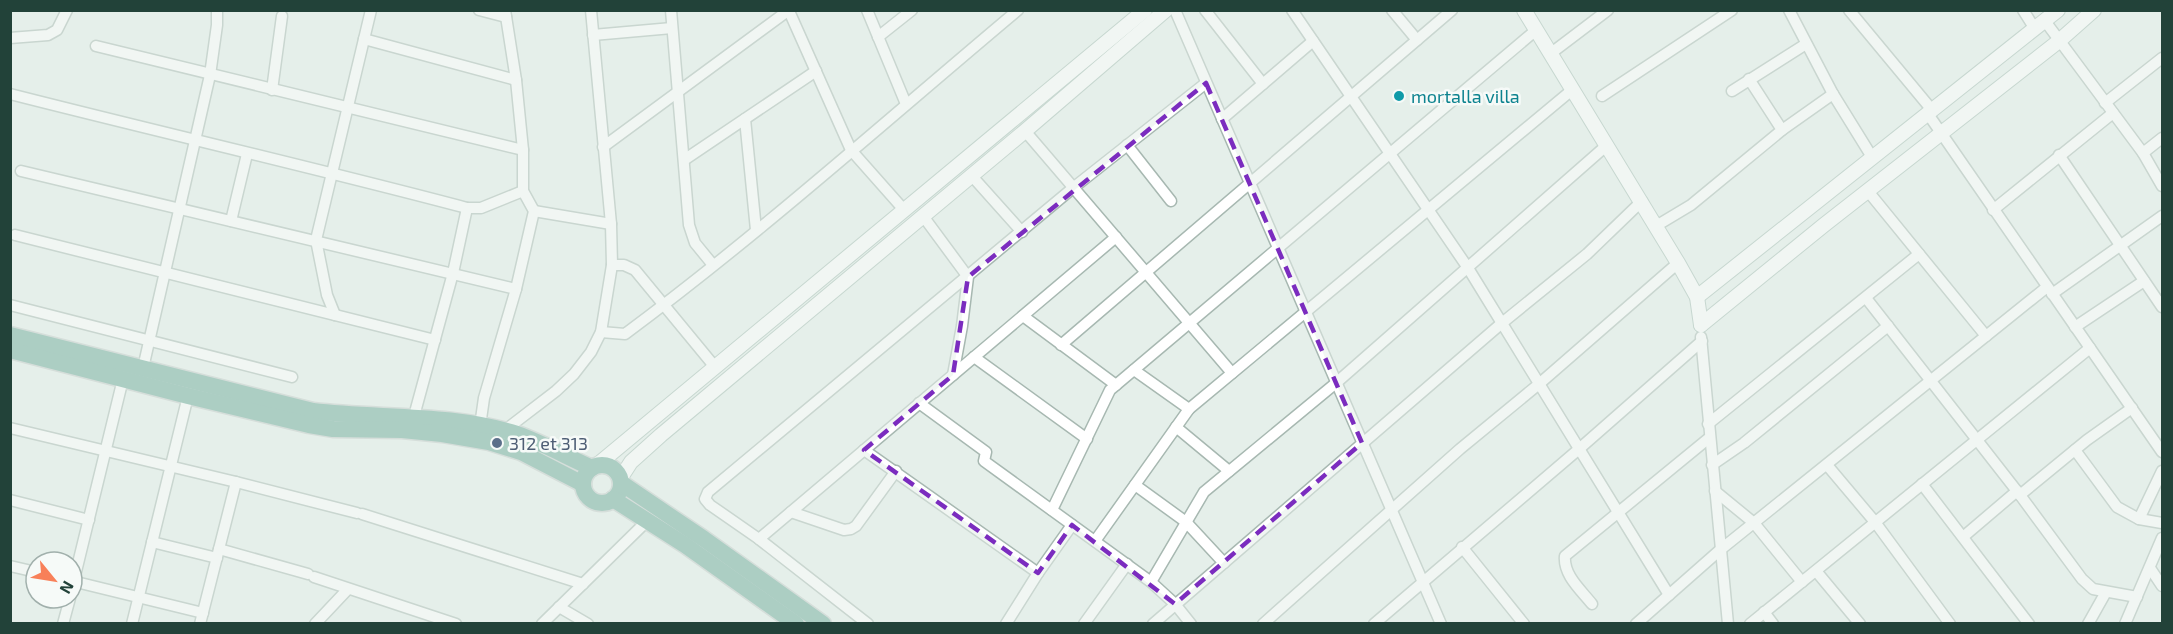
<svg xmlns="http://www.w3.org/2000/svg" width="2173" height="634" font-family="'Exo 2',sans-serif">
  <rect width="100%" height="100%" fill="#e5efea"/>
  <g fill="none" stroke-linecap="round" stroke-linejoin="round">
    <defs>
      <g id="street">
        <path d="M479 10 506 17"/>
        <path d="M671 10 689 225 695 243 713 265"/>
        <path d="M867 10 906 104"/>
        <path d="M1175 10 1441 624"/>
        <path d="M1205 10 1263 84"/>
        <path d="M1292 10 1468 268 1669 595"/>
        <path d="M1392 10 1417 40"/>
        <path d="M1789 10 1833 94 1872 157"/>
        <path d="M1849 10 1932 110"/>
        <path d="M2023 10 2035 29"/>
        <path d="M789 11 851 150 905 211"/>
        <path d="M2045 21 2143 153 2162 186"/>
        <path d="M593 35 672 28"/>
        <path d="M878 37 912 10"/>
        <path d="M10 38 48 35 57 30 67 10"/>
        <path d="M364 39 516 80"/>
        <path d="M96 46 523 150"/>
        <path d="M1550 54 1608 10"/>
        <path d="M272 90 282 16"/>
        <path d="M1732 91 1806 44"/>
        <path d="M10 94C163 133 316 168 467 208"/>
        <path d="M1602 96 1732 10"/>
        <path d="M2105 103 2162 58"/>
        <path d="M1928 114 2162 452"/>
        <path d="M745 119 756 230"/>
        <path d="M1222 119 1313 41"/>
        <path d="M1782 130 1833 94"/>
        <path d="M1025 131 1232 373"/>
        <path d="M1127 145 1171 201"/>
        <path d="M603 147 789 10"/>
        <path d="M2143 153 2162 138"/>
        <path d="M2059 155 2162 307"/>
        <path d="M684 160 816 71"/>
        <path d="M21 171 516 289"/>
        <path d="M971 175 1022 232"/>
        <path d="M1867 190 1986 336"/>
        <path d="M1993 210 2113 113"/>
        <path d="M534 211 611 224"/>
        <path d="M923 216 968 277 962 326 953 375"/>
        <path d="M231 221 247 154"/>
        <path d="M1656 226 1691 205 1782 130 1749 79"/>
        <path d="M15 235 435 340"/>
        <path d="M612 265H624L635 270 715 367"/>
        <path d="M2052 294 2162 216"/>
        <path d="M1866 298 2020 495 2082 579 2093 589 2137 597"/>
        <path d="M10 305 292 377"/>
        <path d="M335 315 327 295 316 240 371 10"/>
        <path d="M1023 316 1116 385"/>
        <path d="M2075 327 2144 281"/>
        <path d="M601 332 625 334C761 233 888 119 1018 10"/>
        <path d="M1701 337 1728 624"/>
        <path d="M1061 345 1452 10"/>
        <path d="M974 357 1087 439"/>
        <path d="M143 368 210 75 217 25V10"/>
        <path d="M1134 370 1189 409"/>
        <path d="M919 403 986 452 984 461 1151 582 1175 604 1191 624"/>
        <path d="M414 416 453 273 467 208H481L523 191"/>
        <path d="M1708 424 1919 254"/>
        <path d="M480 426 484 398 516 289 534 211 523 191V150L516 80 505 10"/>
        <path d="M1176 427 1229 471"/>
        <path d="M10 428 236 482 357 513"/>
        <path d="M504 431 556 391 574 374 591 352 601 332 612 265 611 224 591 10"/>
        <path d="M864 450 1038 573"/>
        <path d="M2075 450 2117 507 2139 519 2162 523"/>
        <path d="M1712 465 1744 443 1888 326"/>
        <path d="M1827 465 1875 522 1950 624"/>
        <path d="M1922 484 2029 624"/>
        <path d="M1135 485 1186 522 1224 563"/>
        <path d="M1715 491 1754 523 1802 582"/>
        <path d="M2020 495 2087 440 2132 408"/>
        <path d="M10 500 89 520"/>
        <path d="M1052 510 1110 390 1535 31"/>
        <path d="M791 512 844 530 851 529 856 526 896 471"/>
        <path d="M362 514 583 584"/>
        <path d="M2139 519 2162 471"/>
        <path d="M1963 537 2017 491"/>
        <path d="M759 539 1116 237"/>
        <path d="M1095 541 1189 409 1572 90"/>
        <path d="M152 542 217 558"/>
        <path d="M1462 547 1524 624"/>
        <path d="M219 549 308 574"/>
        <path d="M10 566 36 572"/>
        <path d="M2150 568 2162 586"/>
        <path d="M1816 571 1860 624"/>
        <path d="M314 577 456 624"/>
        <path d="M72 581 203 613"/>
        <path d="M1151 582 1204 492 1336 383 1606 146"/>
        <path d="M72 588 123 379"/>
        <path d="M1592 604C1581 590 1563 575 1565 556L1709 438"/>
        <path d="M559 607 588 624"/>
        <path d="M1764 612 1773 624"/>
        <path d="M63 624 70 598"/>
        <path d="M132 624 188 396"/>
        <path d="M200 624 236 482"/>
        <path d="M315 624 348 589"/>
        <path d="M542 624 647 521"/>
        <path d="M868 624 759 539 710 505 705 499 708 492 1073 188 1206 83"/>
        <path d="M1006 624 1038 573 1072 525"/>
        <path d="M1084 624 1127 564"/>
        <path d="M1153 624 1502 323 1587 254 1642 201"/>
        <path d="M1263 624 1460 449 1539 384 1678 263"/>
        <path d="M1374 624 1579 449 1702 341"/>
        <path d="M1636 624 1720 550 2047 287"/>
        <path d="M1750 624 2090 348"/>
        <path d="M2088 624 2106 592"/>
        <path d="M2125 624 2162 538"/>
      </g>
      <g id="secondary">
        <path d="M1524 10 1678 263 1697 297 1701 325"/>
        <path d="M1697 297 2058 10"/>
        <path d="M1701 325 1824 225 2059 41 2094 10"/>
        <path d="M596 466 1145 10"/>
        <path d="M620 479 631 462 661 435 1025 131 1166 10"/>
      </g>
      <g id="primary">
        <path d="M10 335 313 411C381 419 450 413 517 434 543 443 567 457 592 468"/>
        <path d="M10 350 188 396 309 425 333 429 402 430 442 434 489 442 521 452 583 484"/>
        <circle cx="602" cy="484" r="19"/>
        <path d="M621 483 704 539 823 624"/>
        <path d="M613 499 685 545 796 624"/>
      </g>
    </defs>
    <use href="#street" stroke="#a7b8b1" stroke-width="13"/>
    <use href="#secondary" stroke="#a2bbb2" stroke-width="16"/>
    <use href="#primary" stroke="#c1cac8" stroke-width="19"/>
    <use href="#street" stroke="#fff" stroke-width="10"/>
    <use href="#secondary" stroke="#fff" stroke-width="14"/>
    <use href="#primary" stroke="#67a696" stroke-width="16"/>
  </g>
  <path d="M0 0H2173V634H0ZM1206 83 1362 443 1175 604 1072 525 1038 573 864 450 953 375 968 277Z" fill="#e5efea" fill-opacity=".55" fill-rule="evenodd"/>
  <path fill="none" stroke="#7b2cbf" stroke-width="4.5" stroke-dasharray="12 8" stroke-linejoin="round" d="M1206 83 1362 443 1175 604 1072 525 1038 573 864 450 953 375 968 277Z"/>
  <circle fill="#0f9aa8" stroke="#f6faf8" stroke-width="2" cx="1399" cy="96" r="6"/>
  <circle fill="#5c6f8a" stroke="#f6faf8" stroke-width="2" cx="497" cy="443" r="6"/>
  <g text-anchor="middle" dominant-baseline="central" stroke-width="5" stroke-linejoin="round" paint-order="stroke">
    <g font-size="18" fill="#0d838f" stroke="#f6faf8" text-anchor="start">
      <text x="1411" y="96">mortalla villa</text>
    </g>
    <g font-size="18" fill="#4e5e75" stroke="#f6faf8" text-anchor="start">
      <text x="509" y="443">312 et 313</text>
    </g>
  </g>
  <rect width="2173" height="634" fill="none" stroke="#224239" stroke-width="24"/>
  <g transform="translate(54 580) rotate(120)"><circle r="28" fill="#f6faf8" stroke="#a1b0ac" stroke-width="1.5"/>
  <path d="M0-4.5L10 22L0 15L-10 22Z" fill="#f88059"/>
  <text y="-9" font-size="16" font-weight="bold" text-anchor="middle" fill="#224239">N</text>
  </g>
</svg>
